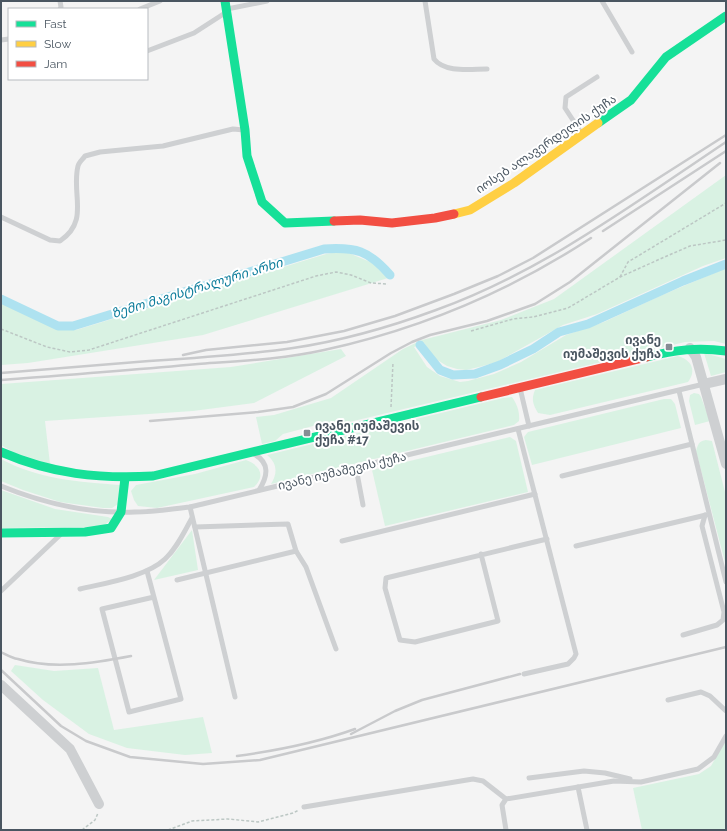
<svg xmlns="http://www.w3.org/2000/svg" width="727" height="831" font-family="Raleway,'Noto Sans Georgian',sans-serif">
  <rect width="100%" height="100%" fill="#f4f4f4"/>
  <g fill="#d9f2e3">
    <path d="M726 175V258L703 266 597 314 563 325 497 362 479 367 466 370 457 369 447 366 434 358 424 343 414 347 427 367 440 376 460 382 468 381 494 374 521 362 566 335 604 322 660 296 726 268V344L714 341 685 342 324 428 313 426 283 434 275 441 262 444 256 417 274 415 331 398 403 349 422 340 501 320 554 299Z"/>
    <path d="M344 251 375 264 388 278 203 335 28 363 1 365V303L58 330H76L326 254Z"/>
    <path d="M341 349 346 356 254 403 193 411 45 421 50 464 15 453 1 445V384L231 367Z"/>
    <path d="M704 353 726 359V372L711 376Z"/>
    <path d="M678 356C691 360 697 370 688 382L550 415 538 413C533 405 531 399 535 390Z"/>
    <path d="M694 393 699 394 701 397 710 421 695 425 689 401 690 395Z"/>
    <path d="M512 397C517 404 520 412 519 421L514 425 271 484C278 473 277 463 267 455L503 398Z"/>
    <path d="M664 399H671L675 404 681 428 532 465 524 437 528 432Z"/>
    <path d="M510 437 516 441 528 492 385 526 372 470Z"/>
    <path d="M706 440 712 441 726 496V566L696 451C698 444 699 441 706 440Z"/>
    <path d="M1 459C37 479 80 482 120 485L118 504 112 508H103L60 502 23 490 1 481Z"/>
    <path d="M246 460C260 465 266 476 254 487L157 508 138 506 134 500 131 491 136 485 195 474Z"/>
    <path d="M1 490 55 509 108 517 112 519 102 527 1 528Z"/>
    <path d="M192 530 198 570 154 580Z"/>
    <path d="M15 665 54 671 98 668 114 730 203 717 212 753 185 755 127 748 89 734 43 700 11 671Z"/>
    <path d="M726 740V830H642L633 788 699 774 711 766Z"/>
  </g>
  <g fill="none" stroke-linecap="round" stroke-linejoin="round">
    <g stroke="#aee2f0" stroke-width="9">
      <path d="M1 299 58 326H73L324 249C356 247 368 250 390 275"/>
      <path d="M420 345 440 370 453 375 475 374 500 365 533 349 559 332 588 324 683 281 726 264"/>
    </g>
    <g stroke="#bcc7c4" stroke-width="1.5" stroke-dasharray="3 2" stroke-linecap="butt">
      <path d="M620 277 628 262 726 203"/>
      <path d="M1 329 47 347 70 352 89 350 316 276 336 272 351 275 371 283 388 284"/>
      <path d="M471 331 513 319 533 317 568 308 620 277 660 259 690 246 726 240"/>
      <path d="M391 407 393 362"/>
      <path d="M82 830 95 820 98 813"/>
      <path d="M168 830 192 821 228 819 258 822 293 813 299 810"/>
    </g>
    <g stroke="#ced0d2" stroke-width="5">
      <path d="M425 1 434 59C445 73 470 69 487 69"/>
      <path d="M602 1 632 52"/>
      <path d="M60 9 61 7 60 1"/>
      <path d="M140 9 160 1"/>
      <path d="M227 9 267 1"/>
      <path d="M1 40 9 39"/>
      <path d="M147 51 194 33 225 13"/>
      <path d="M582 134 565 108 566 97 597 77"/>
      <path d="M1 217 50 240 60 241C90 221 71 194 78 166 79 162 83 159 85 156L100 152 163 146 233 129 244 130"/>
      <path d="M520 388 529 426"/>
      <path d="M679 391 726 582"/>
      <path d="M518 429 576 654 574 658 568 664 524 674"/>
      <path d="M254 454C270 463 268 476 259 490"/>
      <path d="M356 468 363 505"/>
      <path d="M562 476 692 444"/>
      <path d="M1 486C43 503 89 514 135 512 153 512 171 509 190 507L704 384"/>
      <path d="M190 507 235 697"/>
      <path d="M195 527 288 524 296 551 306 567 336 649"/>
      <path d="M342 541 535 494"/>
      <path d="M576 546 706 515"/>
      <path d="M481 554 498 621 415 642 400 640 385 588 386 578 547 539"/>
      <path d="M147 571 181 699 129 712 102 609 154 597"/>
      <path d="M177 580 296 551"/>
      <path d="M80 589C105 583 146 577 165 559 177 548 184 532 192 518"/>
      <path d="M1 591 60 535"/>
      <path d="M683 635 717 625 723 620 724 612 702 526 705 515"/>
      <path d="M668 700 701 692 710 696 726 711"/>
      <path d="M529 778 584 771 605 773 630 779"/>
      <path d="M578 787 587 830"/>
      <path d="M304 807 473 779 483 781 506 799"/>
      <path d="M506 830 502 805 506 799 614 781 641 782 698 769 714 757 726 736"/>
    </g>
    <g stroke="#ced0d2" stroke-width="10">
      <path d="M690 348 696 357 726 464"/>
      <path d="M704 384 726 379"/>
      <path d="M1 685 70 749 99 804"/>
    </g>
    <g stroke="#16e098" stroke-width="9">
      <path d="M225 1 245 130 247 156 262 202 285 223 334 221"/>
      <path d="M598 123 631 100 666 57 726 16"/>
      <path d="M647 357C675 350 697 347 726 351"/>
      <path d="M1 452C52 474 98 479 153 476L481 397"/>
      <path d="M1 533 85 532 111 528 121 512 125 478"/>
    </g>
    <path stroke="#ffcf43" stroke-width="9" d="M454 214 470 210 514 183 598 123"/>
    <g stroke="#f24e42" stroke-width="9">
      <path d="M334 221 360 220 392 223 435 218 454 214"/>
      <path d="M481 397 647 357"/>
    </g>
    <g stroke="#c9cacc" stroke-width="2.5">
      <path d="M603 231 726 151"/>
      <path d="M183 355 206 350 287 342 344 331 395 316 454 294 498 276 533 258 726 135"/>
      <path d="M1 373C50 369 100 365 149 361 197 358 245 355 293 348 341 341 390 327 436 310 542 272 633 204 726 142"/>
      <path d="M1 380C67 375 133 370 198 364 240 361 284 359 324 350 420 329 510 291 591 238"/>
      <path d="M150 421 258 412 293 407 326 394 391 353 412 342 430 335 487 321 535 304 570 282 720 163"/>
      <path d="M1 652C7 655 12 658 18 659 53 670 95 663 131 656"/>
      <path d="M1 670 61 726 86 741 130 757 203 764 260 760 726 647"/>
      <path d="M351 734 395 711 422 700 520 674"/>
      <path d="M237 756C274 751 319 742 355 729"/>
    </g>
  </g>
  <g fill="#868d94" stroke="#fff" stroke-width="1.5">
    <rect x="665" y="343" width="8" height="8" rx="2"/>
    <rect x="303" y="429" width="8" height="8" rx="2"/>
  </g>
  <g text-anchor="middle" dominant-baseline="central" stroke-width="4" stroke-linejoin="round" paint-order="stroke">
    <g font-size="12" fill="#4a5661" stroke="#fff">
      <text transform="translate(546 144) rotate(-34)">იოსებ ალავერდელის ქუჩა</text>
      <text transform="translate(342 471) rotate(-13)">ივანე იუმაშევის ქუჩა</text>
    </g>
    <g font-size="12" font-weight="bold" fill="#4a5661" stroke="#fff" text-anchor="end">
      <text x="661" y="340">ივანე<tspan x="661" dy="14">იუმაშევის ქუჩა</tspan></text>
      <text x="315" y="426" text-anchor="start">ივანე იუმაშევის<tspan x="315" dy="14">ქუჩა #17</tspan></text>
    </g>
    <g font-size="13" font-style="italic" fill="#0c7c9b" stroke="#fff">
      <text transform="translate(197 288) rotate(-17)">ზემო მაგისტრალური არხი</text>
    </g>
  </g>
  <rect width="727" height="831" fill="none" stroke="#4a5661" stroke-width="4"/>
  <rect x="8" y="8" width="140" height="72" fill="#ffffff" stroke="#b7bbc0"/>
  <rect x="16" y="21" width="20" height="6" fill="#16e098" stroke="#b7bbc0"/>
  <text x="44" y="28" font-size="12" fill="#4a5661">Fast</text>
  <rect x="16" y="41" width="20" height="6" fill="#ffcf43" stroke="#b7bbc0"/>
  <text x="44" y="48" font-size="12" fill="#4a5661">Slow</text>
  <rect x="16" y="61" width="20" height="6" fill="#f24e42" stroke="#b7bbc0"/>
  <text x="44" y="68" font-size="12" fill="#4a5661">Jam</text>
</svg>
